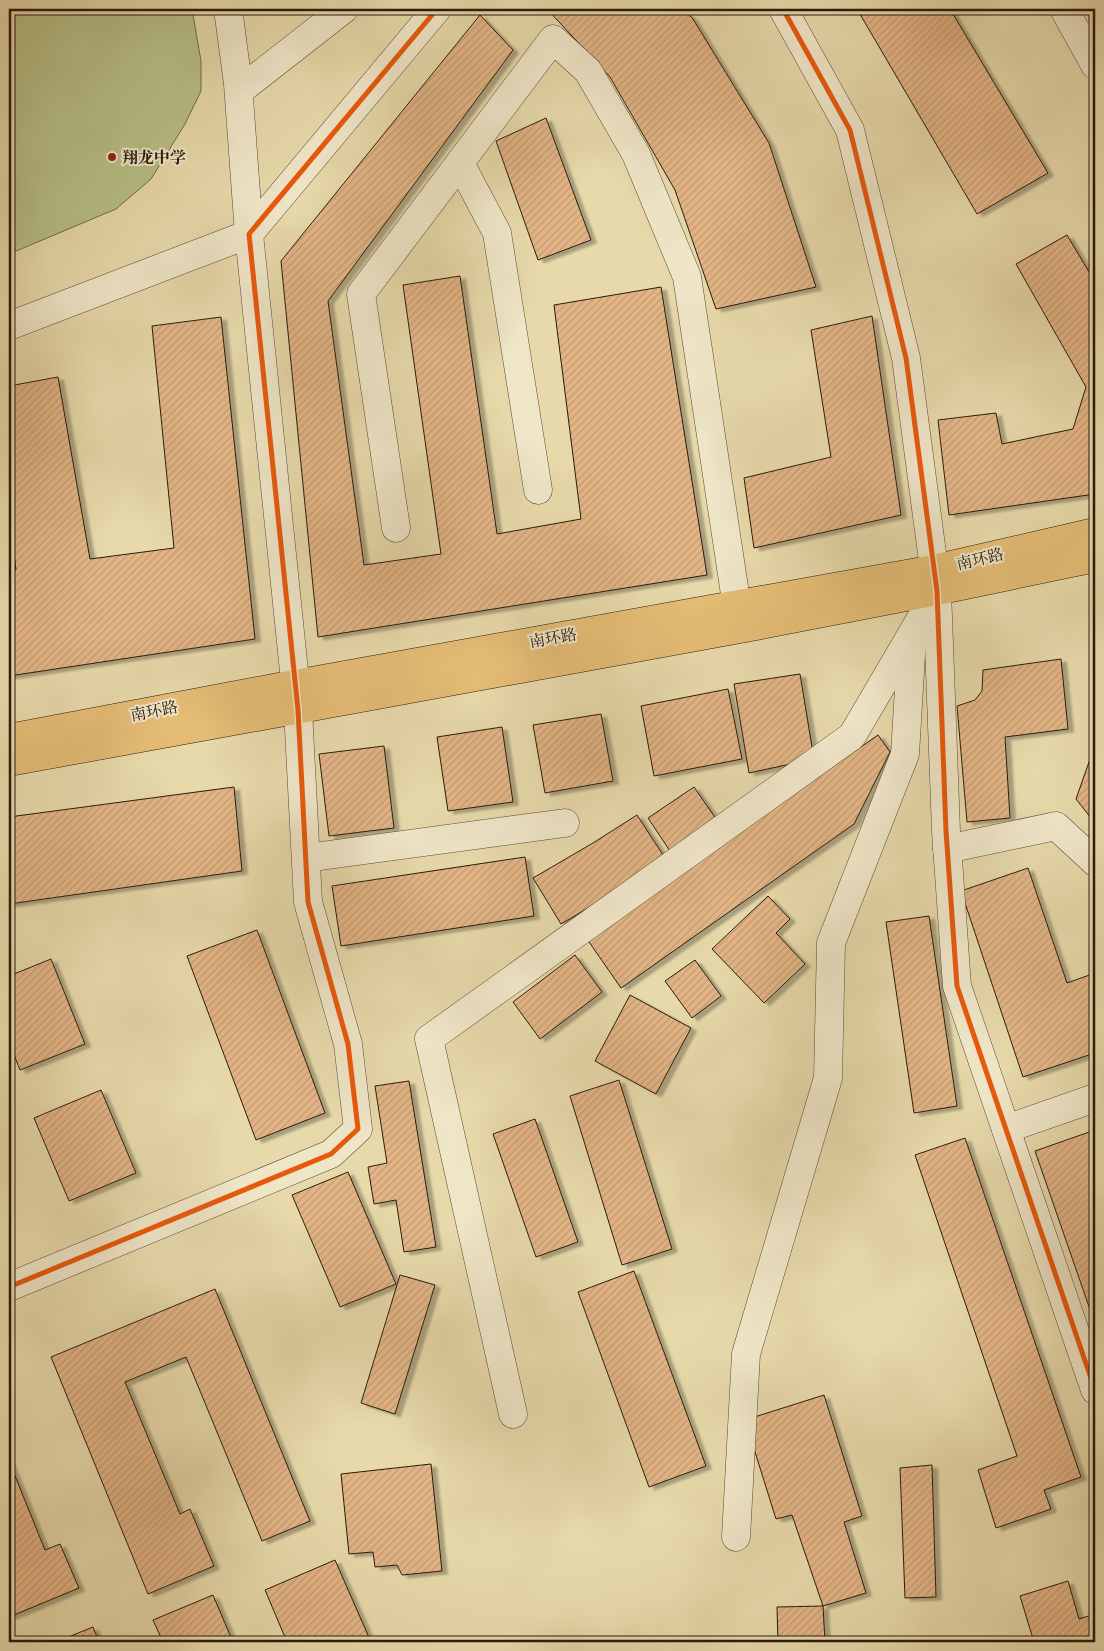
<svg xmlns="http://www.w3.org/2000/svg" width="1104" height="1651" font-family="'IM FELL French Canon','Noto Serif SC',serif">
  <defs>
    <pattern id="building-hatch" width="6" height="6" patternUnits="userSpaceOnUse" patternTransform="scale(1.25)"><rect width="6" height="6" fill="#e3b586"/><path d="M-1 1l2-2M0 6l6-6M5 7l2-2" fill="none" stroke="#c39b72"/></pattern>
    <filter id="shadow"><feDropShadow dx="5.5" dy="3" stdDeviation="1" flood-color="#0004"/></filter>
  </defs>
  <rect width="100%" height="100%" fill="#e7d9aa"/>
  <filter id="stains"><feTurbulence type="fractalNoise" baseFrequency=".004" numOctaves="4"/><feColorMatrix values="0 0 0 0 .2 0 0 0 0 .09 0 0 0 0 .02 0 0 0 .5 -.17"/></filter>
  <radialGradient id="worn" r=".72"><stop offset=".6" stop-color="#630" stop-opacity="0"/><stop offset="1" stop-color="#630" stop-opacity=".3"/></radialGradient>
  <path fill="#b7bf87" stroke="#706d4a" d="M9 9H192L201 61V91L185 124 151 179 116 209 9 254Z"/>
  <g fill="url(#building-hatch)" stroke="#281b0e" filter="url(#shadow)">
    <path d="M547 9H683L693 19 769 143 816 287 716 309 675 190 610 77Z"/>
    <path d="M857 9H950L1048 173 977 214Z"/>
    <path d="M480 15 513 50 328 301 364 565 441 554 403 285 460 276 497 534 581 519 554 305 661 287 707 575 318 637 281 261Z"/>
    <path d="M546 118 591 240 538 260 496 141Z"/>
    <path d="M1067 235 1095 282V494L949 515 938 420 996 413 1002 444 1073 429 1086 387 1016 264Z"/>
    <path d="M872 316 901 515 754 548 744 478 831 457 811 330Z"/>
    <path d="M221 317 255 639 9 676V571L16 570 9 515V386L58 377 90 559 174 548 152 326Z"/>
    <path d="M1093 650H1095V713Z"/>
    <path d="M1061 659 1068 729 1005 737 1010 818 967 822 957 706 975 700 982 691 983 670Z"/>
    <path d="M800 674 814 759 749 773 734 684Z"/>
    <path d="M728 689 742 759 654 776 641 706Z"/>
    <path d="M601 714 613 781 545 793 533 725Z"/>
    <path d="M502 727 513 802 448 811 437 737Z"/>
    <path d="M878 735 890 752 854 824 621 988 587 939Z"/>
    <path d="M1095 745V823L1076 799Z"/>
    <path d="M384 746 394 828 329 836 319 754Z"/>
    <path d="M234 787 242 871 9 904V817Z"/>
    <path d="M694 787 719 823 672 854 648 818Z"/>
    <path d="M637 815 667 861 561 924 533 878 593 843Z"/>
    <path d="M525 857 534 916 341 946 332 886Z"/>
    <path d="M1028 868 1067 983 1095 973V1053L1023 1077 961 891Z"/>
    <path d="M768 896 790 919 776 933 805 964 764 1003 712 949Z"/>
    <path d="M929 916 957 1106 914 1113 886 922Z"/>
    <path d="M257 930 325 1113 256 1140 187 956Z"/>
    <path d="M575 955 602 992 540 1039 513 1002Z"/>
    <path d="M51 959 85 1044 20 1070 9 1042V976Z"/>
    <path d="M695 960 721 996 692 1018 665 981Z"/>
    <path d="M630 995 691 1028 656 1094 595 1061Z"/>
    <path d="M619 1080 672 1249 622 1265 570 1096Z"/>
    <path d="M409 1081 436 1247 404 1252 396 1200 374 1204 368 1167 387 1163 375 1086Z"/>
    <path d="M101 1090 136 1173 69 1201 34 1118Z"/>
    <path d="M535 1119 578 1242 536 1257 493 1134Z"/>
    <path d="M1095 1130V1324L1035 1151Z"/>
    <path d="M965 1138 1081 1477 1044 1490 1051 1509 996 1528 978 1470 1017 1456 915 1155Z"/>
    <path d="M348 1172 396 1284 340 1307 292 1195Z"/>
    <path d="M634 1271 706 1466 649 1487 578 1292Z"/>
    <path d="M400 1275 435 1285 395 1414 361 1403Z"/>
    <path d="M215 1289 310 1521 262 1541 186 1357 125 1382 180 1514 190 1509 214 1566 148 1594 51 1357Z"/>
    <path d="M824 1395 862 1516 844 1522 866 1593 823 1606 792 1515 776 1519 745 1420Z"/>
    <path d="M9 1461 45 1550 60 1544 79 1588 9 1617Z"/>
    <path d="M431 1464 442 1571 402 1575 397 1565 375 1567 373 1552 349 1554 341 1474Z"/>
    <path d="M932 1465 936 1597 905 1598 900 1468Z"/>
    <path d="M335 1560 371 1642H318L316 1636 303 1642H287L265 1590Z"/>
    <path d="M1068 1581 1079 1619 1095 1614V1642H1034L1020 1596Z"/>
    <path d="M213 1595 233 1642H163L153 1620Z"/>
    <path d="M823 1606 825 1642H778L777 1607Z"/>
    <path d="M93 1627 99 1642H56Z"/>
  </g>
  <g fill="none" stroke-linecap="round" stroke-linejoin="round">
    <defs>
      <g id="minor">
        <path d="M783 9 850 130 906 358 937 591 946 831 957 986 1095 1390"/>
        <path d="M1064 9 1095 65"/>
        <path d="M239 91 344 9"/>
        <path d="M460 163 497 233 538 490"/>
        <path d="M9 326 249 234 238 84 228 9"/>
        <path d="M396 528 361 294 553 39 588 71 636 154 687 277 740 627"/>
        <path d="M947 849 1056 826 1095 862"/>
        <path d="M306 858 565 823"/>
        <path d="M1006 1129 1095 1098"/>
        <path d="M9 1287 331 1154 358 1129 348 1044 308 902 298 710 249 234 437 9"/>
        <path d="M513 1414 429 1039 852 736 937 591"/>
        <path d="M736 1537 746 1354 828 1078 831 943 905 754 912 639"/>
      </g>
      <g id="major">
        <path d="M9 738 295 684 934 569 1095 532"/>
        <path d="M9 762 740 629 937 591 1095 558"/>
      </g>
    </defs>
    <use href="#minor" stroke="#584a35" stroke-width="29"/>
    <use href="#major" stroke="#281b0e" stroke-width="29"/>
    <use href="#minor" stroke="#efe6c8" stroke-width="28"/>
    <use href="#major" stroke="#e4bc75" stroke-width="28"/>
    <defs>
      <g id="cycleway">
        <path d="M783 9 850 130 906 358 937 591 946 831 957 986 1095 1390"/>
        <path d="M9 1287 331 1154 358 1129 348 1044 308 902 298 710 249 234 437 9"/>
      </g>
    </defs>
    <use href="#cycleway" stroke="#efe6c8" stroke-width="8"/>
    <use href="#cycleway" stroke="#e8590c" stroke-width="5"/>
  </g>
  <circle fill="#8f2418" stroke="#efe6c8" stroke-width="2" cx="112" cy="157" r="5"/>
  <g text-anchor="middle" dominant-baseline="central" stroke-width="4" stroke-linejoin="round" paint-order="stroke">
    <g font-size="16" font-weight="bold" fill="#281b0e" stroke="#efe6c8" text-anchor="start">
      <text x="122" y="157">翔龙中学</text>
    </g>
    <g font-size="16" fill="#281b0e" stroke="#efe6c8">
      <text transform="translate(980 559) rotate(-13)">南环路</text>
      <text transform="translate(553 638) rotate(-10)">南环路</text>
      <text transform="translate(154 711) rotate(-11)">南环路</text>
    </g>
  </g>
  <rect width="1104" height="1651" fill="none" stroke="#e7d9aa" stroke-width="30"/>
  <rect x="10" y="10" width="1084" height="1631" fill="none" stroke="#281b0e" stroke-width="2.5"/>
  <rect x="15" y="15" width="1074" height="1621" fill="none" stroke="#281b0e"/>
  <rect width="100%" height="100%" filter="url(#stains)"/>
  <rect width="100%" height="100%" fill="url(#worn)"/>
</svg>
